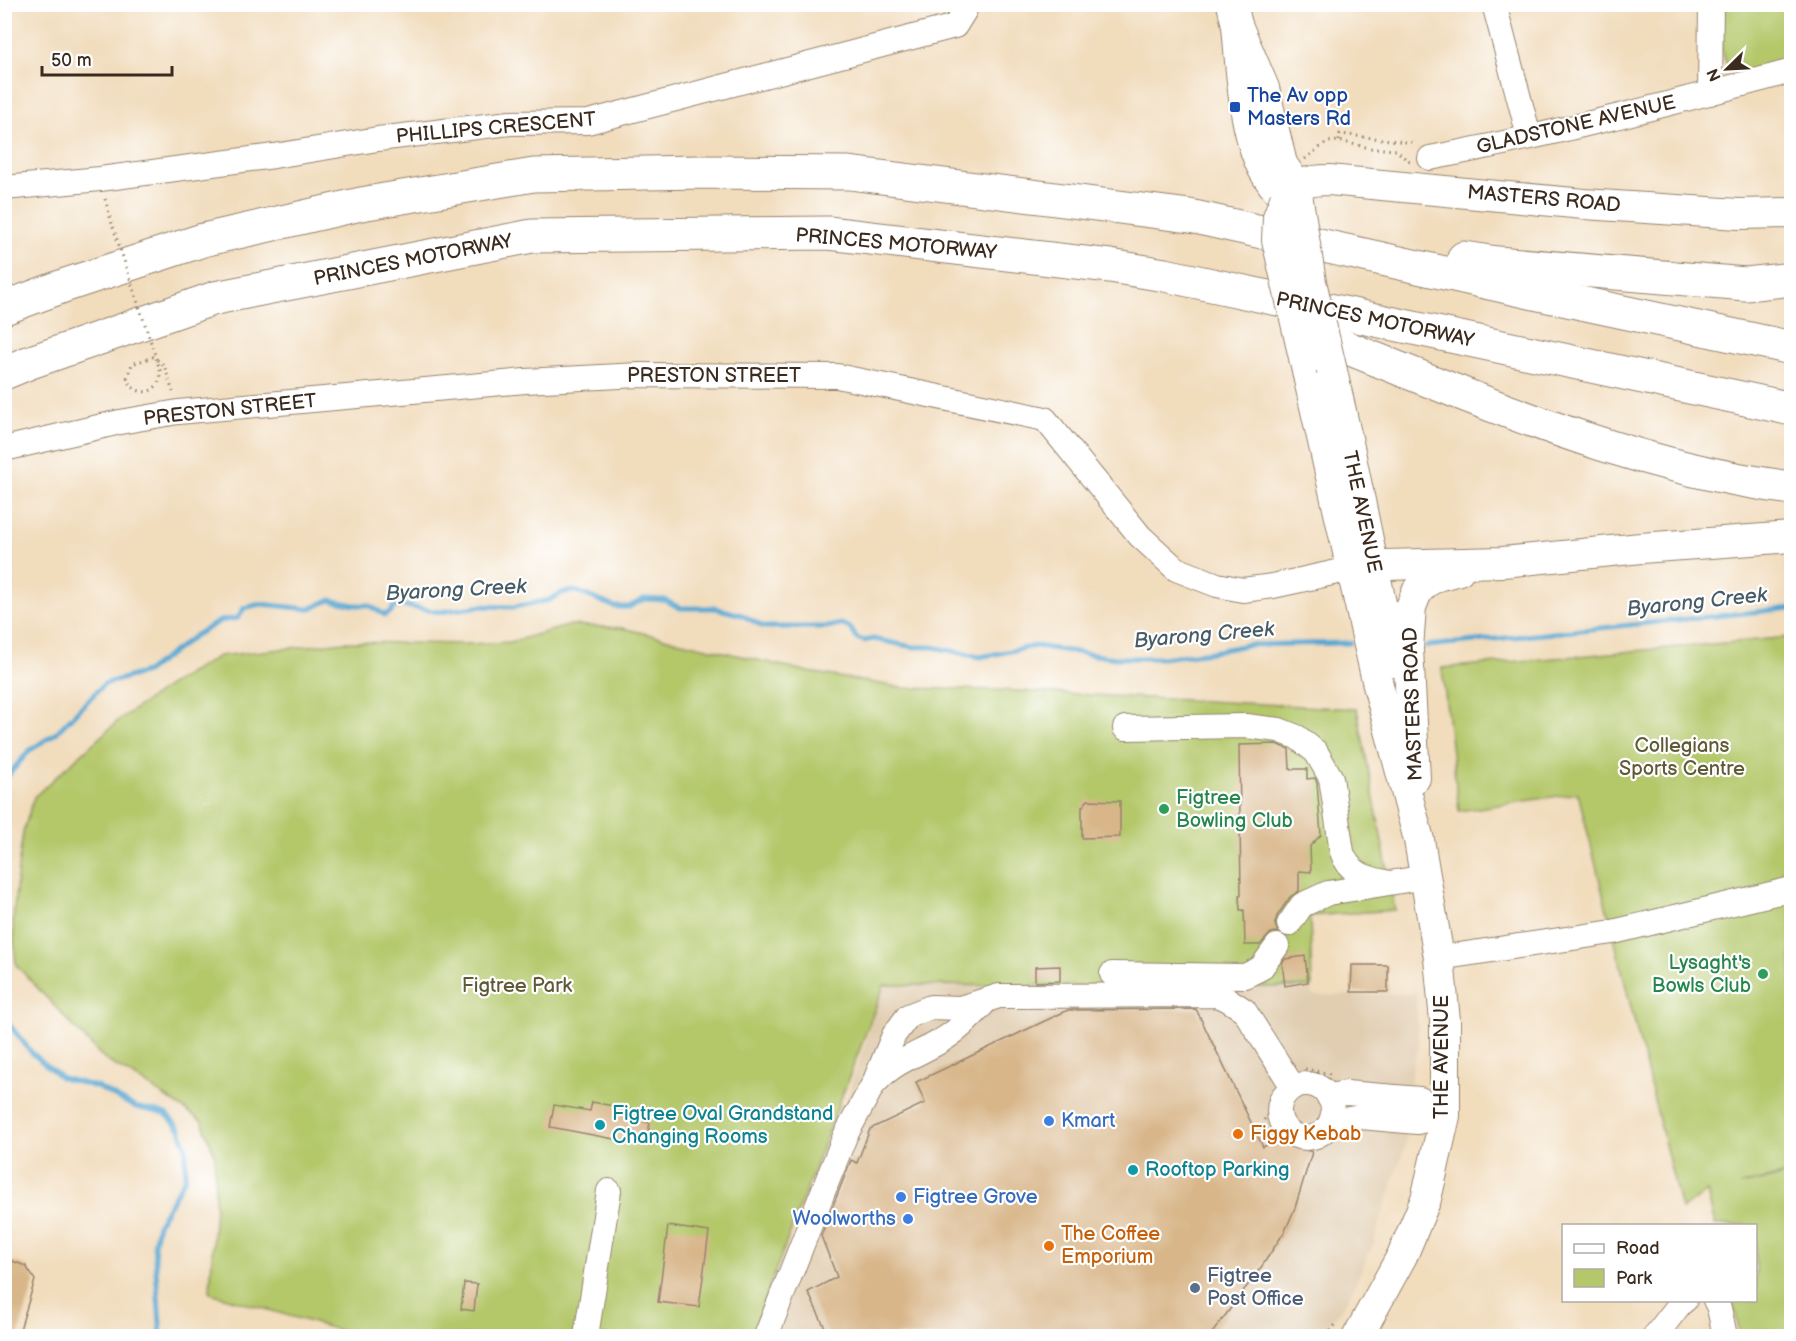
<svg xmlns="http://www.w3.org/2000/svg" width="1796" height="1341" font-family="'Balsamiq Sans',sans-serif">
  <rect width="100%" height="100%" fill="#fff"/>
  <filter id="ink" filterUnits="userSpaceOnUse"><feTurbulence type="fractalNoise" baseFrequency=".0167" numOctaves="2"/><feDisplacementMap in="SourceGraphic" scale="12" xChannelSelector="R" yChannelSelector="G"/><feConvolveMatrix kernelMatrix="1 2 1 2 8 2 1 2 1" color-interpolation-filters="sRGB"/></filter>
  <filter id="wash" filterUnits="userSpaceOnUse"><feTurbulence type="fractalNoise" baseFrequency=".008" numOctaves="4" result="noise"/><feDisplacementMap in="SourceGraphic" scale="24" xChannelSelector="R" yChannelSelector="G"/><feGaussianBlur stdDeviation="1.35" result="paint"/><feColorMatrix in="noise" values="0 0 0 0 0 0 0 0 0 0 0 0 0 0 0 0 0 1.4 0 .05"/><feComposite in="paint" operator="in"/></filter>
  <g filter="url(#wash)">
    <rect width="100%" height="100%" fill="#f1dcbc"/>
    <path fill="#e1ceb1" d="M884 985 1312 987V996L1416 993 1419 1048 1413 1064 1406 1143 1372 1248 1346 1303 1320 1336H769Z"/>
    <g fill="#b4c86b" stroke="#787944" stroke-width="1.5">
      <path d="M1720 5H1791V60L1744 72 1729 68 1721 51Z"/>
      <path d="M571 625 622 628 809 672 904 688 999 690 1357 709 1395 910 1310 916 1312 987 884 985 751 1336H359L210 1293 215 1203V1156L202 1121 140 1080 105 1060 16 965 13 921 18 868 23 832 34 797 120 719 170 685 219 656 344 642 469 644 510 642Z"/>
      <path d="M1791 637V1173L1740 1185 1791 1175V1336H1741L1732 1301 1756 1300V1226L1715 1225 1707 1192 1681 1209 1578 793 1459 811 1442 668Z"/>
    </g>
    <g fill="none" stroke-linecap="round" stroke-linejoin="round">
      <g stroke="#59a7d2" stroke-width="5">
        <path d="M1427 646 1792 608"/>
        <path d="M4 780 29 751 56 733 104 684 146 672 196 635 220 621 238 618 244 608 261 604 309 609 330 600 355 605H368L385 615 392 611 393 607 406 606 439 612 482 606 514 607 549 600 564 592 576 591 615 607H629L644 599 665 600 680 608H715L742 615 764 627H827L841 624 850 628 857 638 864 641 873 639 913 647H933L980 657 1036 646 1115 658H1161L1212 652 1246 645 1350 643"/>
        <path d="M4 1018 32 1053 62 1078 97 1087 135 1107 166 1114 180 1129 186 1148 185 1178 158 1224 154 1244 161 1336"/>
      </g>
    </g>
    <g id="blocks">
      <g fill="#d8b689">
        <path d="M1276 744 1289 749 1290 769H1307V779L1315 778 1317 783 1321 835 1310 846 1311 872 1299 871V891L1290 897 1277 916 1275 924 1278 932 1271 933 1260 945H1245L1244 910H1240L1239 895H1241L1239 745Z"/>
        <path d="M1088 800 1120 801V837L1082 838V807Z"/>
        <path d="M1305 956 1308 982 1285 986 1282 963 1285 959Z"/>
        <path d="M1352 965H1388V992H1351Z"/>
        <path d="M1060 966V981L1035 982V967Z"/>
        <path d="M1196 1009 1263 1147 1277 1140 1312 1152 1295 1208 1285 1231 1262 1266 1210 1336H829L808 1292 837 1277 821 1236 851 1160 857 1163 870 1129 925 1103 916 1082 1068 1010Z"/>
        <path d="M592 1102 645 1112 644 1122 650 1123 646 1145 550 1127 554 1105 590 1111Z"/>
        <path d="M668 1226 709 1232 699 1307 658 1302Z"/>
        <path d="M4 1258 26 1266 35 1280 18 1336 4 1333Z"/>
        <path d="M464 1283 477 1284 474 1311 461 1309Z"/>
      </g>
    </g>
  </g>
  <g filter="url(#ink)">
    <use href="#blocks" fill-opacity="0" stroke="#96836d" stroke-width="1.5"/>
    <g fill="none" stroke-linecap="round" stroke-linejoin="round">
      <defs>
        <g id="minor">
          <path d="M1494 4 1529 136"/>
          <path d="M1710 93 1711 4"/>
          <path d="M1430 158C1552 135 1672 103 1792 71"/>
          <path d="M4 188 100 179 274 156 378 139 510 123 588 122 955 26 965 10 964 4"/>
          <path d="M4 449 120 422 178 412 525 381 639 375 837 376 1045 419 1140 536 1176 569 1217 585 1243 590 1273 586 1351 569"/>
          <path d="M1125 728 1246 726 1279 730 1297 737 1316 752 1331 778 1342 852C1349 873 1365 878 1385 882"/>
          <path d="M1289 924 1302 905 1328 893 1426 877"/>
          <path d="M1439 958 1613 932 1792 889"/>
          <path d="M1112 974 1245 976 1261 968 1277 946"/>
          <path d="M876 1082C893 1062 917 1055 939 1042 957 1032 972 1017 985 1002"/>
          <circle cx="1306" cy="1111" r="27"/>
          <path d="M1328 1096 1346 1093 1420 1099 1445 1116"/>
          <path d="M1331 1122 1361 1117 1417 1122 1445 1116"/>
          <path d="M1715 1300 1719 1308 1725 1336"/>
          <path d="M586 1336 609 1191"/>
          <path d="M766 1336 845 1136 874 1083 894 1035 908 1016 931 1007 960 1008 999 996 1216 995 1227 999 1244 1010 1293 1087"/>
          <path d="M1655 1336 1680 1304 1685 1300"/>
        </g>
        <g id="major">
          <path d="M1232 4 1237 25 1264 88 1282 164 1297 186 1298 191"/>
          <path d="M1237 25C1241 70 1243 129 1263 169 1269 180 1277 190 1285 199 1295 183 1310 180 1329 180L1584 204 1739 214 1792 213"/>
          <path d="M1305 362 1378 685 1419 840 1439 958 1445 1021V1116L1426 1199 1403 1254 1358 1336"/>
          <path d="M1332 371 1350 452 1393 662"/>
          <path d="M1355 568 1384 565 1503 562 1641 548 1792 537"/>
          <path d="M1415 778 1408 649 1411 607 1417 592 1425 583 1437 576 1459 570"/>
        </g>
        <g id="highway">
          <path d="M1464 258 1497 263 1746 284 1792 279"/>
          <path d="M4 308 66 285 203 240 361 204 534 175 702 172 849 173 1190 216 1534 293 1792 348"/>
          <path d="M1300 329C1459 391 1622 467 1792 488"/>
          <path d="M4 373 28 363 215 298 532 236 828 233 1110 266 1165 275 1792 409"/>
        </g>
      </defs>
      <use href="#minor" stroke="#96836d" stroke-width="26"/>
      <use href="#major" stroke="#96836d" stroke-width="32"/>
      <use href="#highway" stroke="#96836d" stroke-width="35"/>
      <g stroke="#96836d" stroke-width="3" stroke-dasharray="1.5 4.5" stroke-linecap="butt">
        <path d="M1339 141 1340 134 1415 143"/>
        <path d="M1305 159 1327 142 1339 141 1370 148 1396 150 1407 160 1411 161"/>
        <path d="M105 199 113 227"/>
        <path d="M127 378 132 364 153 357 164 365 173 392"/>
        <path d="M1305 1069 1331 1074"/>
        <path d="M1264 1120 1271 1110 1273 1094"/>
        <path d="M1327 1336 1336 1324"/>
      </g>
      <use href="#minor" stroke="#fff" stroke-width="24"/>
      <use href="#major" stroke="#fff" stroke-width="30"/>
      <use href="#highway" stroke="#fff" stroke-width="33"/>
      <defs>
        <g id="major-bridge">
          <path d="M1285 199 1278 217 1277 240 1305 362"/>
          <path d="M1298 200 1311 282 1332 371"/>
        </g>
      </defs>
      <use href="#major-bridge" stroke="#96836d" stroke-width="32" stroke-linecap="butt"/>
      <path stroke="#96836d" stroke-width="3" stroke-dasharray="1.5 4.5" stroke-linecap="butt" d="M113 227 161 373C160 376 160 380 158 383 150 398 131 392 127 378"/>
      <use href="#major-bridge" stroke="#fff" stroke-width="30"/>
    </g>
  </g>
  <rect fill="#1a4fb4" stroke="#fff" stroke-width="2" x="1229" y="101" width="12" height="12" rx="3"/>
  <g fill="#2e9e5b" stroke="#fff" stroke-width="2">
    <circle cx="1164" cy="809" r="6"/>
    <circle cx="1763" cy="974" r="6"/>
  </g>
  <g fill="#3f7fe0" stroke="#fff" stroke-width="2">
    <circle cx="1049" cy="1121" r="6"/>
    <circle cx="901" cy="1197" r="6"/>
    <circle cx="908" cy="1219" r="6"/>
  </g>
  <g fill="#0f9aa8" stroke="#fff" stroke-width="2">
    <circle cx="600" cy="1125" r="6"/>
    <circle cx="1133" cy="1170" r="6"/>
  </g>
  <g fill="#e8710a" stroke="#fff" stroke-width="2">
    <circle cx="1238" cy="1134" r="6"/>
    <circle cx="1049" cy="1246" r="6"/>
  </g>
  <circle fill="#5c6f8a" stroke="#fff" stroke-width="2" cx="1195" cy="1288" r="6"/>
  <g text-anchor="middle" dominant-baseline="central" stroke-width="4.5" stroke-linejoin="round" paint-order="stroke">
    <g font-size="20" fill="#164399" stroke="#fff" text-anchor="start">
      <text x="1247" y="96">The Av opp<tspan x="1247" dy="23">Masters Rd</tspan></text>
    </g>
    <g font-size="20" fill="#3b2a1e" stroke="#fff">
      <text transform="translate(1576 125) rotate(-13)">GLADSTONE AVENUE</text>
      <text transform="translate(496 128) rotate(-5)">PHILLIPS CRESCENT</text>
      <text transform="translate(1544 199) rotate(5)">MASTERS ROAD</text>
      <text transform="translate(896 244) rotate(5)">PRINCES MOTORWAY</text>
      <text transform="translate(413 260) rotate(-11)">PRINCES MOTORWAY</text>
      <text transform="translate(1375 320) rotate(12)">PRINCES MOTORWAY</text>
      <text x="714" y="376">PRESTON STREET</text>
      <text transform="translate(230 410) rotate(-6)">PRESTON STREET</text>
      <text transform="translate(1362 512) rotate(78)">THE AVENUE</text>
      <text transform="translate(1413 704) rotate(-92)">MASTERS ROAD</text>
      <text transform="translate(1442 1057) rotate(-90)">THE AVENUE</text>
    </g>
    <g font-size="20" fill="#5f5935" stroke="#fff">
      <text x="1682" y="746">Collegians<tspan x="1682" dy="23">Sports Centre</tspan></text>
      <text x="517" y="986">Figtree Park</text>
    </g>
    <g font-size="20" fill="#27864d" stroke="#fff" text-anchor="start">
      <text x="1176" y="798">Figtree<tspan x="1176" dy="23">Bowling Club</tspan></text>
      <text x="1751" y="963" text-anchor="end">Lysaght's<tspan x="1751" dy="23">Bowls Club</tspan></text>
    </g>
    <g font-size="20" fill="#0d838f" stroke="#fff" text-anchor="start">
      <text x="612" y="1114">Figtree Oval Grandstand<tspan x="612" dy="23">Changing Rooms</tspan></text>
      <text x="1145" y="1170">Rooftop Parking</text>
    </g>
    <g font-size="20" fill="#366cbe" stroke="#fff" text-anchor="start">
      <text x="1061" y="1121">Kmart</text>
      <text x="913" y="1197">Figtree Grove</text>
      <text x="896" y="1219" text-anchor="end">Woolworths</text>
    </g>
    <g font-size="20" fill="#c56008" stroke="#fff" text-anchor="start">
      <text x="1250" y="1134">Figgy Kebab</text>
      <text x="1061" y="1234">The Coffee<tspan x="1061" dy="23">Emporium</tspan></text>
    </g>
    <g font-size="20" fill="#4e5e75" stroke="#fff" text-anchor="start">
      <text x="1207" y="1276">Figtree<tspan x="1207" dy="23">Post Office</tspan></text>
    </g>
    <g font-size="21" font-style="italic" fill="#475c66" stroke="#fff">
      <text transform="translate(456 590) rotate(-3)">Byarong Creek</text>
      <text transform="translate(1697 602) rotate(-6)">Byarong Creek</text>
      <text transform="translate(1204 635) rotate(-5)">Byarong Creek</text>
    </g>
  </g>
  <rect width="1796" height="1341" fill="none" stroke="#fff" stroke-width="24"/>
  <rect x="1562" y="1224" width="195" height="78" fill="#ffffff" stroke="#b1aaa5" stroke-width="1.5"/>
  <rect x="1574" y="1244" width="30" height="9" fill="#ffffff" stroke="#b1aaa5" stroke-width="1.5"/>
  <text x="1616" y="1254" font-size="18" fill="#3b2a1e">Road</text>
  <rect x="1574" y="1269" width="30" height="18" fill="#b4c86b" stroke="#b1aaa5" stroke-width="1.5"/>
  <text x="1616" y="1284" font-size="18" fill="#3b2a1e">Park</text>
  <g transform="translate(1727 69) rotate(246)" stroke="#ffffff" stroke-width="4.5" paint-order="stroke">
  <path d="M0-4.5L10 22L0 15L-10 22Z" fill="#3b2a1e"/>
  <text y="-9" font-size="16" font-weight="bold" text-anchor="middle" fill="#3b2a1e">N</text>
  </g>
  <path d="M42 66v9h130v-9" fill="none" stroke="#3b2a1e" stroke-width="3"/>
  <text x="51" y="66" font-size="18" fill="#3b2a1e" stroke="#ffffff" stroke-width="4.5" paint-order="stroke">50 m</text>
</svg>
